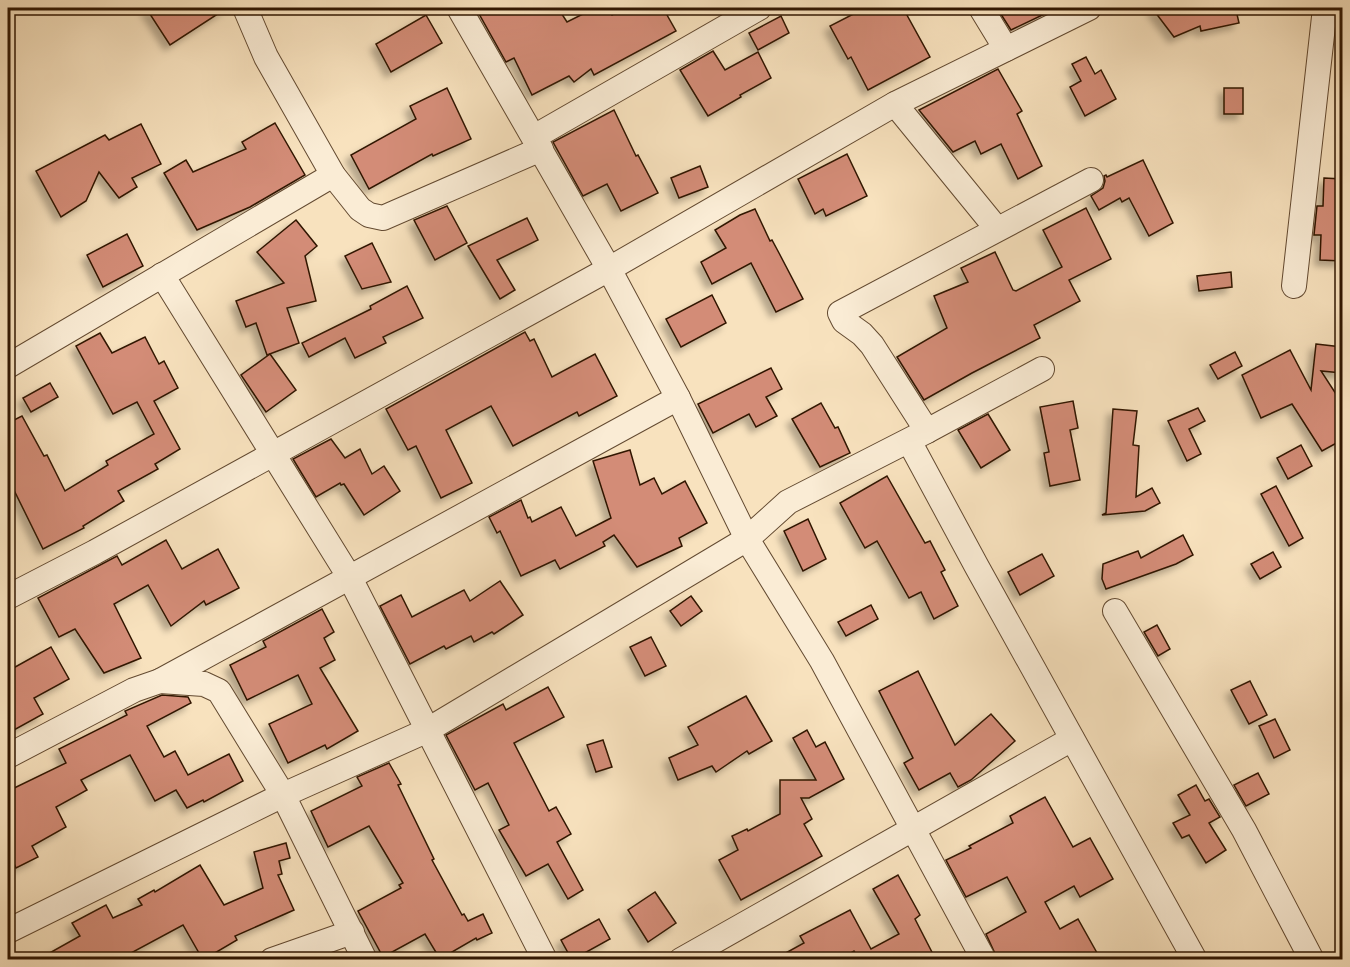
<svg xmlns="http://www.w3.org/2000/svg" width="1350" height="967" font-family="'Libre Bodoni',serif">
  <defs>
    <filter id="shadow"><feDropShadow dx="-5.5" dy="5.5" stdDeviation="3" flood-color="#0004"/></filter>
  </defs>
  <rect width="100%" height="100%" fill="#f8e2be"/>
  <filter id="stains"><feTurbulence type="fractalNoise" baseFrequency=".00333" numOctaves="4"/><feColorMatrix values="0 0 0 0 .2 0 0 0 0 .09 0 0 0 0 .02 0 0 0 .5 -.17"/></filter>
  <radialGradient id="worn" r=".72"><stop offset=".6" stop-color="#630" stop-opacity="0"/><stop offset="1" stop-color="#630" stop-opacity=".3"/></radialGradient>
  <g fill="#d38c77" stroke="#311702" stroke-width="1.5" filter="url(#shadow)">
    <path d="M146 8H227L170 45Z"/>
    <path d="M480 8H558L567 22 595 8H608L612 15 625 8H663L676 31 594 75 591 69 574 82 569 76 532 95 514 58 506 62 478 12Z"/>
    <path d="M865 8H903L930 57 868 90 851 57 848 59 830 26Z"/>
    <path d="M997 8H1057L1011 30Z"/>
    <path d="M1152 8H1243L1236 10 1239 23 1201 31 1200 26 1174 37Z"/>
    <path d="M426 15 442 43 391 72 376 44Z"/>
    <path d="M781 16 789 33 758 50 749 33Z"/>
    <path d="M713 51 725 70 758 52 771 78 740 95 741 97 708 116 680 70Z"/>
    <path d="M1086 57 1095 74 1101 70 1116 99 1085 116 1070 87 1081 81 1072 64Z"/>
    <path d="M998 69 1022 111 1017 114 1042 166 1018 179 1001 144 981 154 975 141 953 152 919 110Z"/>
    <path d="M447 88 471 139 433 156 432 154 369 189 351 155 416 119 410 106Z"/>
    <rect x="1224" y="88" width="19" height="26"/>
    <path d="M614 110 636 156 638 155 658 193 621 211 607 184 583 196 553 142Z"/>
    <path d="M275 123 305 175 250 207 197 230 164 173 186 160 193 172 246 149 242 142Z"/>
    <path d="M141 124 161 164 132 178 137 187 119 198 99 172 86 201 61 217 36 171 105 135 109 140Z"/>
    <path d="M847 154 867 196 826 216 823 209 815 214 798 179Z"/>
    <path d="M1143 160 1173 223 1149 236 1129 198 1122 202 1120 198 1099 210 1091 196 1103 188 1105 181 1104 176 1106 175 1107 177Z"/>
    <path d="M700 166 708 187 679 198 671 178Z"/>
    <path d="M1324 178 1342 179V261L1320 260 1321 235H1314L1317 206H1323Z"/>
    <path d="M447 206 467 243 435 260 414 220Z"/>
    <path d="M1086 208 1111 259 1069 280 1080 301 1034 325 1040 338 972 373 924 400 897 357 947 328 934 296 968 282 961 268 995 252 1013 290 1016 291 1062 267 1043 230Z"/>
    <path d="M755 209 770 241 772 240 779 253 803 299 776 312 751 263 712 284 701 262 726 248 715 230 740 215Z"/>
    <path d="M527 218 538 240 497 260 515 290 500 299 468 246Z"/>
    <path d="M296 220 317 246 305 256 316 301 287 308 299 343 267 355 256 323 246 327 236 301 284 283 257 252Z"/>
    <path d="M127 234 143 266 103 287 87 255Z"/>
    <path d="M372 243 391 282 362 289 345 256Z"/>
    <path d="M1231 272 1232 287 1199 291 1197 276Z"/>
    <path d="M407 286 423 318 383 337 386 343 355 358 345 338 309 357 302 343 371 309 370 306Z"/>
    <path d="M712 295 726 323 681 347 666 319Z"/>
    <path d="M525 332 530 341 534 339 552 377 595 354 617 396 579 416 577 412 513 446 491 406 446 430 472 483 441 498 416 446 408 450 386 409Z"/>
    <path d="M100 333 112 353 145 337 159 364 164 361 178 388 154 401 180 449 155 464 158 469 118 491 124 501 83 526 84 528 43 549 8 478V423L22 416 44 456 47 455 65 491 108 465 106 461 154 434 137 402 113 414 76 346Z"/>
    <path d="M1316 344 1342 347V373L1321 371 1338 397 1336 398 1342 411V440L1322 451 1292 404 1261 418 1242 375 1290 350 1311 390Z"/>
    <path d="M1235 352 1242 366 1218 379 1210 365Z"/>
    <path d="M270 354 296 390 266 412 241 375Z"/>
    <path d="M771 368 782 389 766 397 777 416 756 427 749 414 713 433 698 404Z"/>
    <path d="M50 383 58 397 31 412 23 398Z"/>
    <path d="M1073 401 1078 428 1070 430 1080 480 1050 486 1044 453 1049 452 1040 407Z"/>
    <path d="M821 403 835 428 838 427 850 453 820 467 792 419Z"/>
    <path d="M1198 408 1205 421 1189 429 1201 454 1187 461 1168 421Z"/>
    <path d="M1113 409 1137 411 1133 445 1139 446 1136 497 1152 488 1160 503 1145 511 1102 515 1106 513Z"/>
    <path d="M988 414 1010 450 981 468 958 430Z"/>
    <path d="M331 439 345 458 360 449 372 474 384 466 400 491 364 515 344 484 341 485 340 483 316 497 293 459Z"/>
    <path d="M1301 445 1312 466 1288 479 1277 458Z"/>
    <path d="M630 450 640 485 654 478 662 494 685 481 707 523 679 538 682 546 637 567 614 535 603 542 605 546 560 569 555 560 521 576 500 531 497 533 489 517 521 500 528 518 530 517 532 522 561 507 576 536 611 518 593 461Z"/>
    <path d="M887 476 925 543 930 541 945 570 941 572 958 606 934 619 921 592 909 598 877 541 865 548 840 503Z"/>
    <path d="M1276 486 1303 538 1289 546 1261 494Z"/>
    <path d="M808 519 826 559 803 571 784 531Z"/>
    <path d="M1183 535 1193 555 1176 564 1106 589 1102 579 1103 564 1138 551 1141 558Z"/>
    <path d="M166 540 182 569 218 549 239 588 206 605 204 601 171 626 148 585 114 604 141 658 104 673 75 629 59 637 38 598 117 556 122 565Z"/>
    <path d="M1273 552 1281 567 1260 579 1251 564Z"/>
    <path d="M1042 554 1054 576 1020 595 1008 572Z"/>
    <path d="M500 581 523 615 494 634 492 632 474 642 471 636 446 649 444 646 410 664 380 606 401 595 412 617 464 590 470 601Z"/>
    <path d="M691 596 702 611 681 626 670 611Z"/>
    <path d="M871 605 878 619 846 636 838 622Z"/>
    <path d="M322 609 334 632 324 638 335 660 320 668 358 731 327 749 325 745 288 763 269 724 312 704 298 675 247 700 230 665 266 647 263 641Z"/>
    <path d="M1157 625 1170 649 1158 656 1144 632Z"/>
    <path d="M651 637 666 666 645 676 630 647Z"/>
    <path d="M51 647 69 679 34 698 43 714 14 730 8 718V671Z"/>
    <path d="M918 671 955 745 991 714 1015 741 971 780 958 787 950 773 919 790 904 763 913 758 879 691Z"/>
    <path d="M1250 681 1267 715 1249 724 1231 690Z"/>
    <path d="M548 687 564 717 514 743 549 811 556 807 571 834 557 842 583 890 568 899 548 864 526 876 499 830 509 825 488 783 475 790 446 735 503 704 506 710Z"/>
    <path d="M162 695 188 697 191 703 147 726 164 757 175 751 188 775 229 754 243 781 204 802 203 800 187 808 176 790 155 801 130 755 81 780 87 790 56 807 66 827 32 846 38 857 16 868 8 850V791L66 763 59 749 127 715 125 711Z"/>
    <path d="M746 696 772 741 749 754 747 751 716 772 712 766 678 780 669 758 698 745 688 727Z"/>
    <path d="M1275 719 1290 750 1274 758 1259 726Z"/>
    <path d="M807 730 816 747 825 742 844 779 809 798H801L812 819 804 824 822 856 741 900 719 860 738 850 732 836 747 829 748 831 780 814V780H816L793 738Z"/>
    <path d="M603 740 612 767 596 772 587 745Z"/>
    <path d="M389 763 401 784 398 785 434 859 432 860 462 915 464 914 468 921 483 914 492 933 477 940 476 938 440 959 425 934 383 957 358 911 401 888 399 885 403 883 369 826 328 847 311 811 362 786 357 777Z"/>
    <path d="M1258 773 1269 794 1246 806 1234 785Z"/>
    <path d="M1196 785 1205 801 1209 799 1220 817 1209 823 1226 850 1206 863 1189 835 1182 838 1173 823 1190 815 1178 795Z"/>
    <path d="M1045 797 1073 847 1090 838 1113 879 1080 897 1074 886 1045 902 1060 929 1078 919 1101 960H998L986 934 1026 912 1007 877 966 897 946 860 971 848 969 846 1013 823 1010 816Z"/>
    <path d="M286 843 290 858 279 861 282 874 278 875 294 910 235 936 237 940 203 960 183 925 129 954 132 960H37L80 936 72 923 106 905 113 918 142 905 138 899 154 890 155 892 200 865 224 905 263 888 254 852Z"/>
    <path d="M898 875 920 915 915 919 936 960H850L857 956 854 951 839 960H773L804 943 800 936 850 910 871 949 899 934 873 889Z"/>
    <path d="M655 892 676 923 648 942 628 910Z"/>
    <path d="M599 919 610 939 572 960 561 940Z"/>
  </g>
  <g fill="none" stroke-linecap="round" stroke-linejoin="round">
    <defs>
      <g id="minor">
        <path d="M245 8 266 57 333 175 360 209 369 215 383 218 541 149"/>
        <path d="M459 8 609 269 678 398 747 539 822 661 984 960"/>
        <path d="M981 8 1006 49"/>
        <path d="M895 104 997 229"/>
        <path d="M534 137 759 8"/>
        <path d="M162 275 350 578 545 960"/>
        <path d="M1294 286 1325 8"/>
        <path d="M8 366 333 175"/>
        <path d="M927 431 872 345 862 334 844 321 840 313 1091 180"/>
        <path d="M909 441 977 567 1195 960"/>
        <path d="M8 597 95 552 609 269 895 104 1089 8"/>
        <path d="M1115 611 1244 830 1312 960"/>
        <path d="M160 681 204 684 219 691 283 795 365 960"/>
        <path d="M8 756 134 690 160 681 678 398"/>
        <path d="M8 931 283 795 426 731 747 539 788 502 927 431 1042 369"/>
        <path d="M272 960 352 932"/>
        <path d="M681 960 1072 739"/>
      </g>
    </defs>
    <use href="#minor" stroke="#634a31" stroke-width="26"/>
    <use href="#minor" stroke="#faecd5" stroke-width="24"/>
  </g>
  <rect width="1350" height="967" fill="none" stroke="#f8e2be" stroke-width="30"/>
  <rect x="9" y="9" width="1332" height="949" fill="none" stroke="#311702" stroke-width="3"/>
  <rect x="15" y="15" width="1320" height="937" fill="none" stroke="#311702" stroke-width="1.5"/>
  <rect width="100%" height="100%" filter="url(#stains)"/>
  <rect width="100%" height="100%" fill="url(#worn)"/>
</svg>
